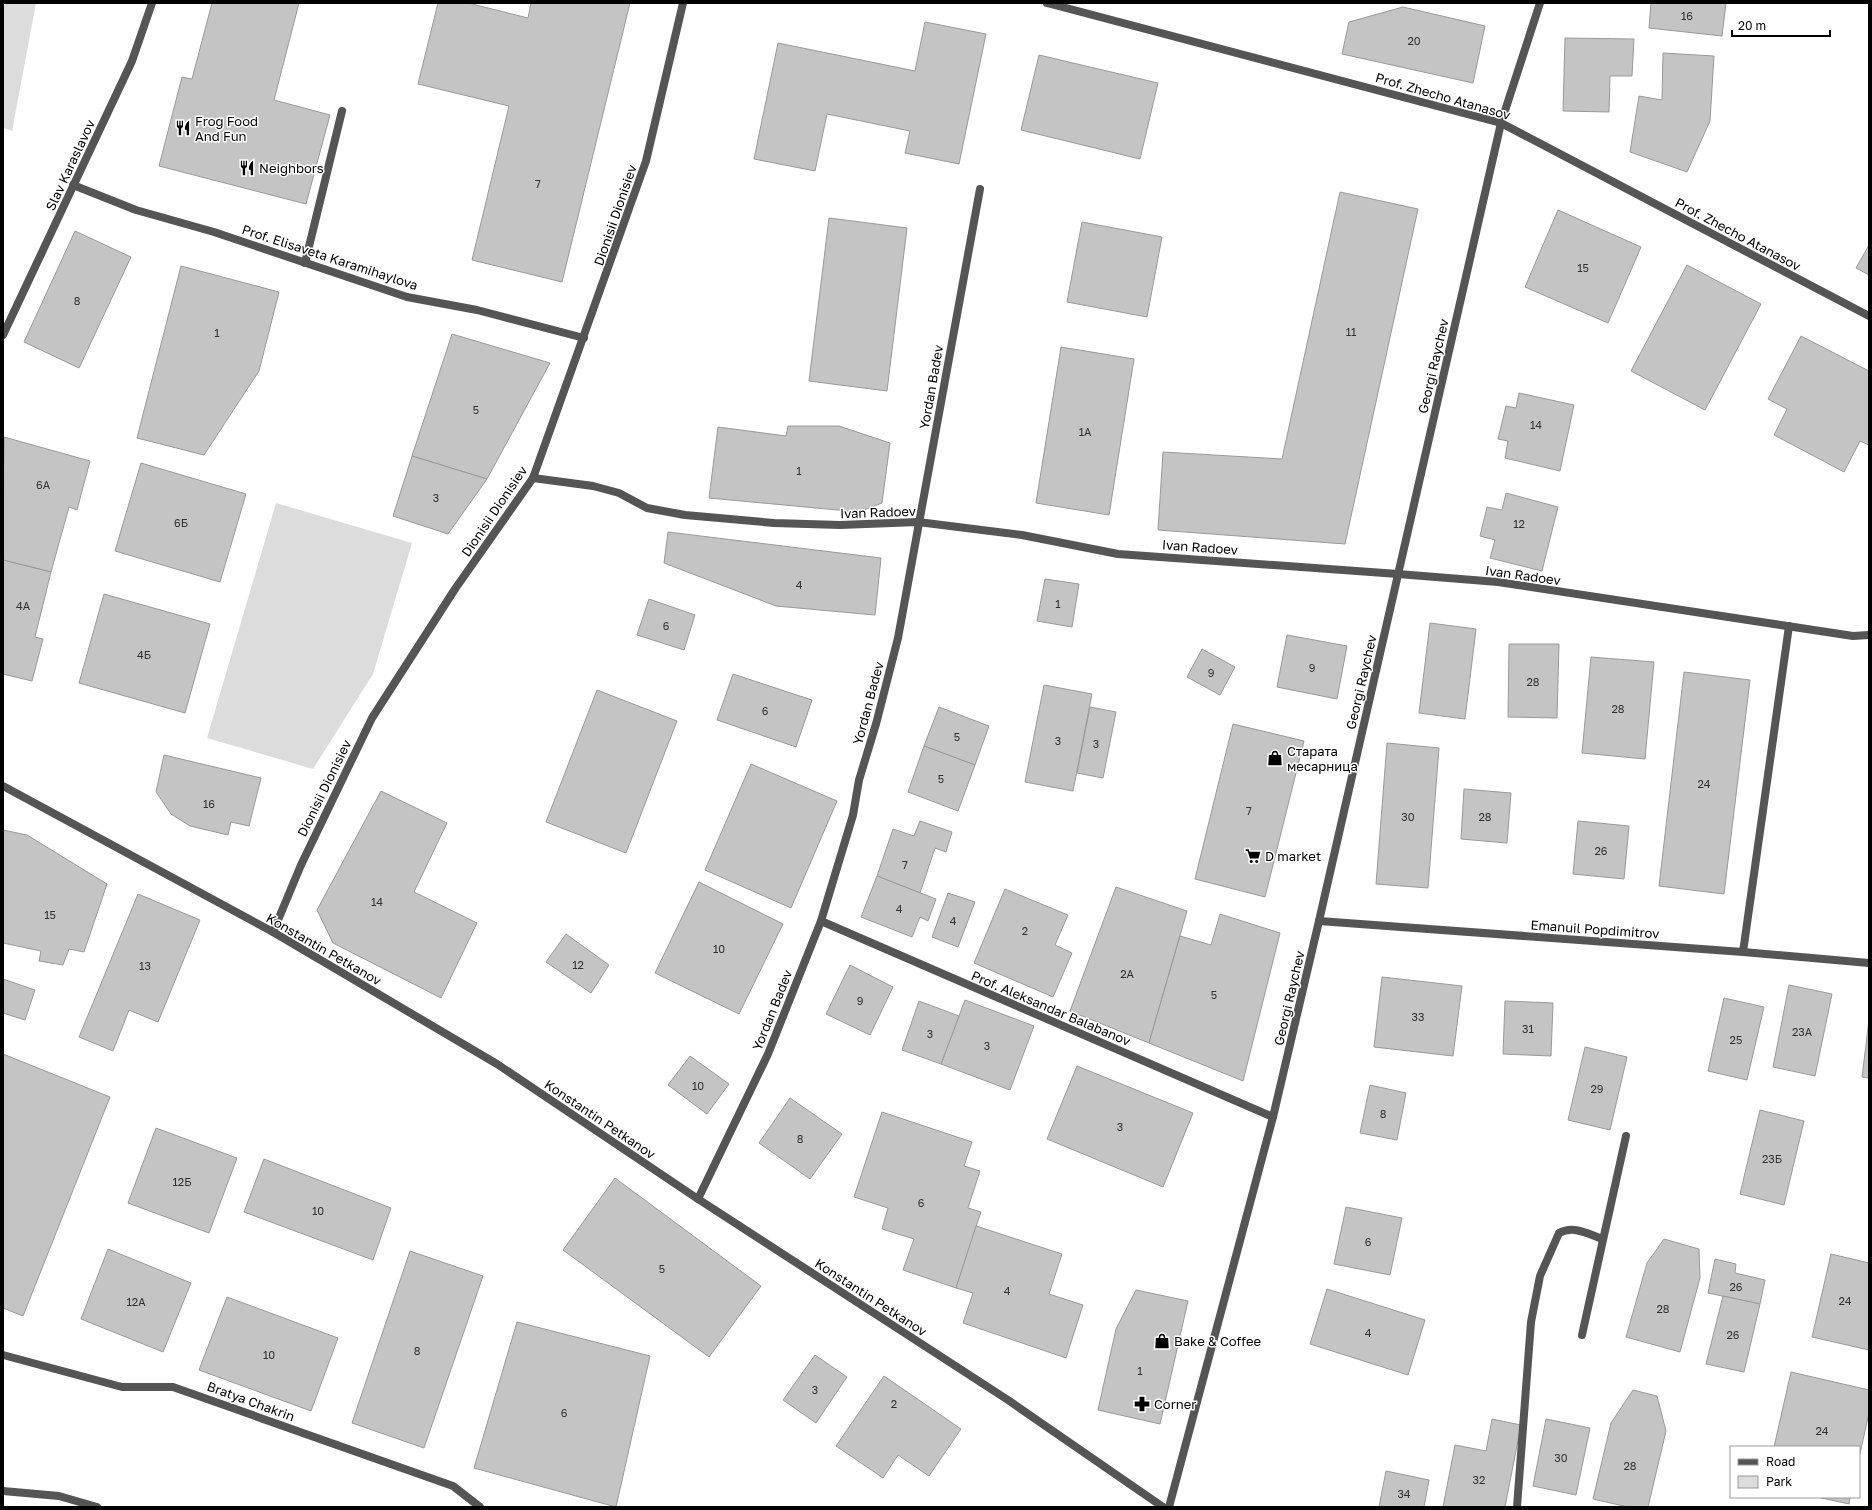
<svg xmlns="http://www.w3.org/2000/svg" width="1872" height="1510" font-family="'Golos Text',sans-serif">
  <rect width="100%" height="100%" fill="#fff"/>
  <g fill="#dcdcdc">
    <path d="M3 3H36L12 131 3 128Z"/>
    <path d="M276 503 412 543 373 674 313 769 207 738Z"/>
  </g>
  <g fill="#c4c4c4" stroke="#999">
    <path d="M212 3H299L274 100 330 115 306 204 159 166 182 77 192 79Z"/>
    <path d="M438 3H468L528 18 531 3H630L562 282 472 260 509 106 418 84Z"/>
    <path d="M1651 3H1726L1722 36 1649 28Z"/>
    <path d="M1403 7 1485 26 1473 83 1342 54 1349 22Z"/>
    <path d="M925 22 986 34 959 164 905 153 910 131 827 114 815 171 754 159 778 43 915 71Z"/>
    <path d="M1565 38 1634 39 1632 76H1610L1609 112 1563 111Z"/>
    <path d="M1663 53 1714 56 1710 121 1687 172 1630 152 1639 96 1662 100Z"/>
    <path d="M1039 55 1158 83 1140 159 1021 130Z"/>
    <path d="M1340 192 1418 209 1345 544 1158 530 1163 452 1282 459Z"/>
    <path d="M1558 210 1641 247 1608 323 1525 287Z"/>
    <path d="M829 218 907 228 887 391 809 381Z"/>
    <path d="M1082 222 1162 237 1147 317 1067 302Z"/>
    <path d="M75 231 131 257 79 368 24 342Z"/>
    <path d="M1869 245V275L1856 268Z"/>
    <path d="M1687 265 1761 304 1705 410 1631 371Z"/>
    <path d="M181 266 279 292 259 371 204 455 137 438Z"/>
    <path d="M452 334 550 363 487 479 412 456Z"/>
    <path d="M1801 336 1869 371V445L1860 441 1844 472 1774 435 1787 409 1768 399Z"/>
    <path d="M1061 347 1134 359 1109 515 1036 503Z"/>
    <path d="M1519 393 1574 405 1560 471 1505 458 1508 441 1498 439 1506 406 1516 408Z"/>
    <path d="M788 426H839L890 443 882 503 859 512 709 498 718 427 786 436Z"/>
    <path d="M4 437 90 461 77 510 69 507 51 572 3 560Z"/>
    <path d="M412 456 487 479 448 534 393 516Z"/>
    <path d="M141 463 246 494 220 582 115 551Z"/>
    <path d="M1506 493 1558 507 1542 571 1490 558 1495 540 1480 536 1487 507 1502 510Z"/>
    <path d="M668 532 881 558 875 615 776 606 664 563Z"/>
    <path d="M3 560 51 572 35 637 43 639 32 681 3 674Z"/>
    <path d="M1045 579 1079 584 1072 627 1037 621Z"/>
    <path d="M104 594 210 624 185 713 79 683Z"/>
    <path d="M649 599 695 615 684 650 637 635Z"/>
    <path d="M1430 623 1476 629 1465 719 1419 713Z"/>
    <path d="M1287 635 1347 646 1337 699 1277 687Z"/>
    <path d="M1509 644H1559L1557 718 1508 717Z"/>
    <path d="M1202 649 1235 667 1220 695 1187 677Z"/>
    <path d="M1591 657 1654 662 1645 759 1582 753Z"/>
    <path d="M1684 672 1750 680 1724 894 1659 886Z"/>
    <path d="M733 674 812 700 796 747 717 720Z"/>
    <path d="M1044 685 1092 694 1073 791 1025 782Z"/>
    <path d="M597 690 677 721 626 853 546 822Z"/>
    <path d="M939 707 989 726 975 765 924 746Z"/>
    <path d="M1090 707 1116 712 1103 778 1077 773Z"/>
    <path d="M1233 724 1304 741 1265 897 1195 879Z"/>
    <path d="M1387 743 1439 748 1428 888 1376 884Z"/>
    <path d="M924 746 975 765 958 811 908 792Z"/>
    <path d="M164 755 261 778 249 826 231 822 228 835 190 826 171 814 156 792Z"/>
    <path d="M751 764 837 801 791 908 705 870Z"/>
    <path d="M1464 789 1511 793 1507 843 1461 839Z"/>
    <path d="M381 791 447 823 414 892 477 923 441 998 333 943 317 910Z"/>
    <path d="M920 821 952 832 946 852 935 848 920 893 877 876 893 829 914 836Z"/>
    <path d="M1578 821 1629 826 1624 879 1573 874Z"/>
    <path d="M3 830 27 835 107 884 84 952 69 949 63 965 39 961 41 951 3 943Z"/>
    <path d="M877 876 936 899 928 921 920 917 912 937 861 917Z"/>
    <path d="M699 882 783 924 739 1014 655 973Z"/>
    <path d="M1116 887 1187 911 1149 1043 1070 1011Z"/>
    <path d="M1005 889 1068 915 1055 945 1072 953 1053 997 974 963Z"/>
    <path d="M948 893 975 902 958 947 932 937Z"/>
    <path d="M138 894 200 920 158 1022 129 1010 113 1051 79 1037Z"/>
    <path d="M1220 914 1280 933 1243 1081 1149 1043 1180 936 1211 945Z"/>
    <path d="M566 934 609 965 591 993 546 962Z"/>
    <path d="M850 965 893 987 870 1035 826 1014Z"/>
    <path d="M1382 977 1462 986 1453 1056 1374 1047Z"/>
    <path d="M3 979 35 990 25 1020 3 1013Z"/>
    <path d="M1789 985 1832 994 1815 1076 1773 1067Z"/>
    <path d="M1724 998 1764 1007 1747 1080 1708 1071Z"/>
    <path d="M965 1000 1034 1026 1010 1090 941 1064Z"/>
    <path d="M919 1001 959 1016 941 1064 902 1050Z"/>
    <path d="M1505 1001 1553 1003 1551 1056 1503 1054Z"/>
    <path d="M1869 1020V1078L1862 1077Z"/>
    <path d="M1585 1047 1627 1057 1610 1130 1568 1120Z"/>
    <path d="M3 1054 110 1097 23 1316 3 1308Z"/>
    <path d="M690 1056 729 1084 707 1114 668 1085Z"/>
    <path d="M1077 1066 1193 1113 1163 1187 1047 1139Z"/>
    <path d="M1370 1085 1406 1093 1397 1140 1360 1133Z"/>
    <path d="M790 1098 842 1134 810 1179 759 1143Z"/>
    <path d="M1760 1110 1804 1121 1784 1205 1740 1194Z"/>
    <path d="M882 1112 972 1142 964 1166 980 1171 968 1208 981 1212 956 1288 903 1270 914 1239 882 1229 888 1208 854 1197Z"/>
    <path d="M156 1128 237 1158 209 1233 128 1203Z"/>
    <path d="M264 1159 391 1208 373 1260 244 1212Z"/>
    <path d="M615 1178 761 1286 709 1357 563 1250Z"/>
    <path d="M1346 1207 1402 1218 1390 1275 1334 1264Z"/>
    <path d="M976 1226 1062 1254 1049 1294 1083 1305 1066 1358 963 1323 973 1293 956 1288Z"/>
    <path d="M1664 1239 1699 1249 1700 1278 1680 1352 1626 1337 1647 1263Z"/>
    <path d="M108 1249 191 1283 163 1352 81 1319Z"/>
    <path d="M410 1251 483 1276 424 1448 352 1423Z"/>
    <path d="M1831 1254 1869 1263V1350L1812 1337Z"/>
    <path d="M1715 1259 1736 1264 1735 1273 1765 1280 1760 1304 1708 1293Z"/>
    <path d="M1327 1289 1425 1320 1408 1375 1310 1344Z"/>
    <path d="M1136 1290 1188 1301 1160 1424 1098 1410 1116 1329Z"/>
    <path d="M1723 1296 1760 1304 1744 1372 1706 1364Z"/>
    <path d="M227 1297 338 1338 311 1411 199 1370Z"/>
    <path d="M517 1322 650 1356 616 1507 474 1468Z"/>
    <path d="M815 1355 847 1377 816 1423 783 1400Z"/>
    <path d="M1791 1372 1869 1390V1413L1859 1458V1447H1774Z"/>
    <path d="M884 1376 961 1429 929 1476 898 1455 883 1478 836 1446Z"/>
    <path d="M1633 1390 1657 1396 1666 1431 1648 1507H1628L1593 1499 1611 1423Z"/>
    <path d="M1492 1419 1521 1425 1505 1507H1443L1455 1445 1486 1451Z"/>
    <path d="M1546 1419 1590 1428 1576 1495 1533 1486Z"/>
    <path d="M1386 1471 1429 1480 1424 1507H1379Z"/>
    <path d="M1817 1497H1850L1849 1504Z"/>
  </g>
  <g fill="none" stroke-linecap="round" stroke-linejoin="round">
    <g stroke="#555" stroke-width="8">
      <path d="M305 263 342 111"/>
      <path d="M1743 952 1789 626"/>
      <path d="M1582 1335 1626 1136"/>
      <path d="M3 1491 59 1496 97 1507"/>
      <path d="M1517 1507 1531 1322 1540 1276 1559 1233C1574 1225 1588 1234 1603 1239"/>
    </g>
    <g stroke="#555" stroke-width="8">
      <path d="M1047 3 1501 123 1869 316"/>
      <path d="M73 185 136 210 214 232 407 297 477 310 584 338"/>
      <path d="M3 335 132 61 152 3"/>
      <path d="M533 478 593 486 619 493 647 508 685 515 774 523 840 525 918 522 1022 535 1118 554 1398 574 1498 582 1853 636 1869 635"/>
      <path d="M3 786 273 932 497 1064 698 1199 1008 1400 1163 1507"/>
      <path d="M821 921 1273 1117"/>
      <path d="M1319 921 1743 952 1869 963"/>
      <path d="M273 932 301 865 372 718 455 589 533 478 646 161 683 3"/>
      <path d="M698 1199 768 1054 821 921 853 815 859 780 876 724 898 638 980 189"/>
      <path d="M3 1355 122 1387H173L453 1486 480 1507"/>
      <path d="M1169 1507 1273 1117 1319 921 1501 123 1540 3"/>
    </g>
  </g>
  <defs>
    <symbol id="restaurant-bare" viewBox="-9 -9 18 18"><path d="M-5-6h1v4h1v-4h1v4h1v-4h1v5L-1.5 .5V6h-2V.5L-5-1ZM5-6V6H3V1.5H1.5Q1.5-4 5-6Z" fill="#000" stroke="#fff" stroke-width="2.5" paint-order="stroke"/></symbol>
    <symbol id="shop-bare" viewBox="-9 -9 18 18"><path d="M-5-2.5h2.3a2.7 3.5 0 0 1 5.4 0H5L5.5 6h-11ZM-1.5-2.5h3a1.5 2.3 0 0 0-3 0Z" fill="#000" stroke="#fff" stroke-width="2.5" paint-order="stroke"/></symbol>
    <symbol id="supermarket-bare" viewBox="-9 -9 18 18"><path d="M-6-5.5h2.5l.6 2H6L4.5 2H-2.5L-4.4-4H-6ZM-1.5 3.2a1.3 1.3 0 1 0 .1 0ZM3 3.2a1.3 1.3 0 1 0 .1 0Z" fill="#000" stroke="#fff" stroke-width="2.5" paint-order="stroke"/></symbol>
    <symbol id="pharmacy-bare" viewBox="-9 -9 18 18"><path d="M-2-6h4v4h4v4h-4v4h-4v-4h-4v-4h4Z" fill="#000" stroke="#fff" stroke-width="2.5" paint-order="stroke"/></symbol>
  </defs>
  <g fill-rule="evenodd">
    <use href="#restaurant-bare" x="172" y="117" width="22" height="22"/>
    <use href="#restaurant-bare" x="236" y="157" width="22" height="22"/>
    <use href="#shop-bare" x="1264" y="747" width="22" height="22"/>
    <use href="#supermarket-bare" x="1242" y="845" width="22" height="22"/>
    <use href="#shop-bare" x="1151" y="1330" width="22" height="22"/>
    <use href="#pharmacy-bare" x="1131" y="1393" width="22" height="22"/>
  </g>
  <g text-anchor="middle" dominant-baseline="central" stroke-width="3" stroke-linejoin="round" paint-order="stroke">
    <g font-size="11" fill="#313131">
      <text x="1687" y="15">16</text>
      <text x="1414" y="40">20</text>
      <text x="538" y="183">7</text>
      <text x="1583" y="267">15</text>
      <text x="77" y="300">8</text>
      <text x="1351" y="331">11</text>
      <text x="217" y="332">1</text>
      <text x="476" y="409">5</text>
      <text x="1536" y="424">14</text>
      <text x="1085" y="431">1А</text>
      <text x="799" y="470">1</text>
      <text x="43" y="484">6А</text>
      <text x="436" y="497">3</text>
      <text x="181" y="522">6Б</text>
      <text x="1519" y="523">12</text>
      <text x="799" y="584">4</text>
      <text x="1058" y="603">1</text>
      <text x="23" y="605">4А</text>
      <text x="666" y="625">6</text>
      <text x="144" y="654">4Б</text>
      <text x="1312" y="667">9</text>
      <text x="1211" y="672">9</text>
      <text x="1533" y="681">28</text>
      <text x="1618" y="708">28</text>
      <text x="765" y="710">6</text>
      <text x="957" y="736">5</text>
      <text x="1058" y="740">3</text>
      <text x="1096" y="743">3</text>
      <text x="941" y="778">5</text>
      <text x="1704" y="783">24</text>
      <text x="209" y="803">16</text>
      <text x="1249" y="810">7</text>
      <text x="1408" y="816">30</text>
      <text x="1485" y="816">28</text>
      <text x="1601" y="850">26</text>
      <text x="905" y="864">7</text>
      <text x="377" y="901">14</text>
      <text x="899" y="908">4</text>
      <text x="50" y="914">15</text>
      <text x="953" y="920">4</text>
      <text x="1025" y="930">2</text>
      <text x="719" y="948">10</text>
      <text x="578" y="964">12</text>
      <text x="145" y="965">13</text>
      <text x="1127" y="973">2А</text>
      <text x="1214" y="994">5</text>
      <text x="860" y="1000">9</text>
      <text x="1418" y="1016">33</text>
      <text x="1528" y="1028">31</text>
      <text x="1802" y="1031">23А</text>
      <text x="930" y="1033">3</text>
      <text x="1736" y="1039">25</text>
      <text x="987" y="1045">3</text>
      <text x="698" y="1085">10</text>
      <text x="1597" y="1088">29</text>
      <text x="1383" y="1113">8</text>
      <text x="1120" y="1126">3</text>
      <text x="800" y="1138">8</text>
      <text x="1772" y="1158">23Б</text>
      <text x="182" y="1181">12Б</text>
      <text x="921" y="1202">6</text>
      <text x="318" y="1210">10</text>
      <text x="1368" y="1241">6</text>
      <text x="662" y="1268">5</text>
      <text x="1736" y="1286">26</text>
      <text x="1007" y="1290">4</text>
      <text x="1845" y="1300">24</text>
      <text x="136" y="1301">12А</text>
      <text x="1663" y="1308">28</text>
      <text x="1368" y="1332">4</text>
      <text x="1733" y="1334">26</text>
      <text x="417" y="1350">8</text>
      <text x="269" y="1354">10</text>
      <text x="1140" y="1370">1</text>
      <text x="815" y="1389">3</text>
      <text x="894" y="1403">2</text>
      <text x="564" y="1412">6</text>
      <text x="1822" y="1430">24</text>
      <text x="1561" y="1457">30</text>
      <text x="1630" y="1465">28</text>
      <text x="1479" y="1479">32</text>
      <text x="1404" y="1493">34</text>
    </g>
    <g font-size="13" fill="#000" stroke="#fff">
      <text transform="translate(1443 96) rotate(16)">Prof. Zhecho Atanasov</text>
      <text transform="translate(70 165) rotate(-65)">Slav Karaslavov</text>
      <text transform="translate(615 215) rotate(-71)">Dionisii Dionisiev</text>
      <text transform="translate(1738 234) rotate(28)">Prof. Zhecho Atanasov</text>
      <text transform="translate(330 257) rotate(18)">Prof. Elisaveta Karamihaylova</text>
      <text transform="translate(1433 366) rotate(-77)">Georgi Raychev</text>
      <text transform="translate(931 387) rotate(-80)">Yordan Badev</text>
      <text transform="translate(494 511) rotate(-56)">Dionisii Dionisiev</text>
      <text transform="translate(878 512) rotate(-2)">Ivan Radoev</text>
      <text transform="translate(1200 547) rotate(4)">Ivan Radoev</text>
      <text transform="translate(1523 575) rotate(8)">Ivan Radoev</text>
      <text transform="translate(1361 682) rotate(-77)">Georgi Raychev</text>
      <text transform="translate(868 703) rotate(-75)">Yordan Badev</text>
      <text transform="translate(324 788) rotate(-64)">Dionisii Dionisiev</text>
      <text transform="translate(1595 929) rotate(4)">Emanuil Popdimitrov</text>
      <text transform="translate(324 949) rotate(30)">Konstantin Petkanov</text>
      <text transform="translate(1289 998) rotate(-77)">Georgi Raychev</text>
      <text transform="translate(1051 1008) rotate(23)">Prof. Aleksandar Balabanov</text>
      <text transform="translate(772 1010) rotate(-68)">Yordan Badev</text>
      <text transform="translate(600 1119) rotate(34)">Konstantin Petkanov</text>
      <text transform="translate(871 1297) rotate(33)">Konstantin Petkanov</text>
      <text transform="translate(251 1401) rotate(20)">Bratya Chakrin</text>
    </g>
    <g font-size="13" fill="#000" stroke="#fff" text-anchor="start">
      <text x="195" y="121">Frog Food<tspan x="195" dy="15">And Fun</tspan></text>
      <text x="259" y="168">Neighbors</text>
      <text x="1287" y="751">Старата<tspan x="1287" dy="15">месарница</tspan></text>
      <text x="1265" y="856">D market</text>
      <text x="1174" y="1341">Bake &amp; Coffee</text>
      <text x="1154" y="1404">Corner</text>
    </g>
  </g>
  <rect width="1872" height="1510" fill="none" stroke="#000000" stroke-width="8"/>
  <rect x="1730" y="1446" width="130" height="52" fill="#ffffff" stroke="#999999"/>
  <rect x="1738" y="1459" width="20" height="6" fill="#555555" stroke="#999999"/>
  <text x="1766" y="1466" font-size="12" fill="#000000">Road</text>
  <rect x="1738" y="1476" width="20" height="12" fill="#dcdcdc" stroke="#999999"/>
  <text x="1766" y="1486" font-size="12" fill="#000000">Park</text>
  <path d="M1732 30v6h98v-6" fill="none" stroke="#000000" stroke-width="2"/>
  <text x="1738" y="30" font-size="12" fill="#000000" stroke="#ffffff" stroke-width="3" paint-order="stroke">20 m</text>
</svg>
